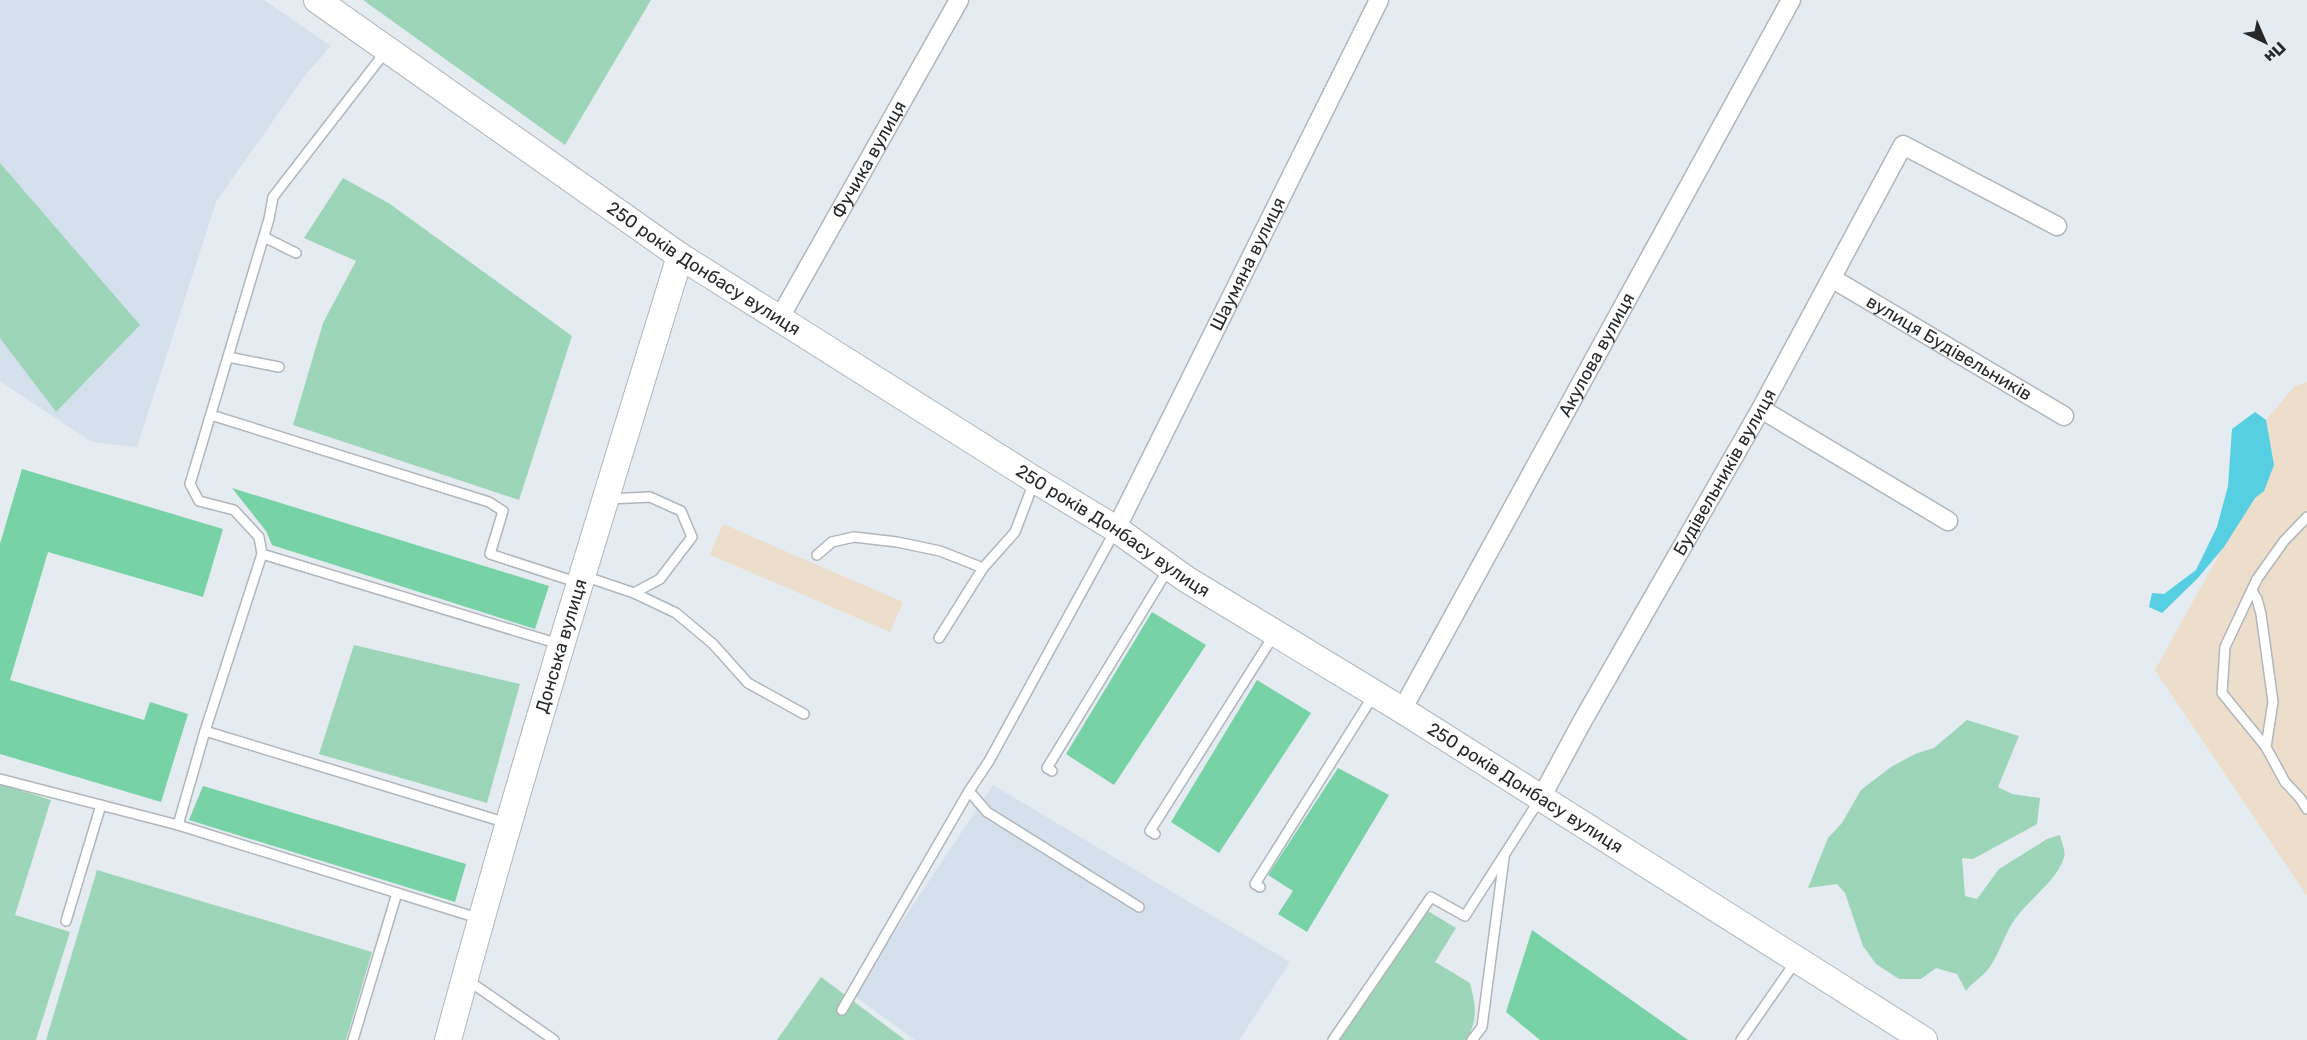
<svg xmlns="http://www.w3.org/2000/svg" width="2307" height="1040" font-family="Rubik,sans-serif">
  <rect width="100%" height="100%" fill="#e4ebf1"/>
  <g fill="#d4e1ec">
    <path d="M0 0H264L331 46 306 74 216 202 137 447 92 442 0 381Z"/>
    <path d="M993 785 1290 962 1239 1040H915L853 995Z"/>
  </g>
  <g fill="#ecdecb">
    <path d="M2307 382V896L2155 670 2272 459 2266 420 2295 386Z"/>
    <path d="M723 524 903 602 890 632 710 555Z"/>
  </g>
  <g fill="#9dd5b8">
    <path d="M363 0H651L565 145Z"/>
    <path d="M0 163 140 325 56 412 0 338Z"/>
    <path d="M343 178 390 204 572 336 519 500 293 425 323 323 356 261 304 238Z"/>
    <path d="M354 645 520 684 487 803 319 754Z"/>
    <path d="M1967 720 2019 736 1998 787 2012 794 2040 798 2037 824 1973 859 1962 858 1965 896 1977 899 1999 869 2047 839 2060 835C2061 841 2066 851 2064 857 2058 880 2028 900 2015 919 2004 934 2000 953 1989 968 1983 977 1972 982 1966 991L1957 974 1936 968 1921 979H1899L1876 964 1863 946 1845 893 1837 884 1808 888 1828 838 1842 823 1861 790 1891 767 1915 754 1934 748Z"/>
    <path d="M0 784 51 800 15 915 70 932 36 1040H0Z"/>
    <path d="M97 870 372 952 346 1040H46Z"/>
    <path d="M1423 908 1456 928 1435 962 1470 983C1476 1008 1478 1016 1467 1040H1333Z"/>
    <path d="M821 977 905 1040H777Z"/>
  </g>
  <g fill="#77d2a6">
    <path d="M22 469 223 529 203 597 48 552 10 680 144 720 150 702 188 714 161 802 0 754V544Z"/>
    <path d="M232 488 549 586 535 629 272 545 266 531Z"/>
    <path d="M1152 612 1206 645 1114 785 1066 754Z"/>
    <path d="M1257 680 1311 713 1219 853 1171 822Z"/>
    <path d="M1338 768 1389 795 1307 932 1278 914 1293 891 1268 875Z"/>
    <path d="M203 786 466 864 455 902 189 820Z"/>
    <path d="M1532 930 1688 1040H1540L1506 1012Z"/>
  </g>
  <path fill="#57cfe2" d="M2255 412 2266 420 2274 465 2264 491 2255 498 2224 547 2197 579 2162 613 2149 607 2152 593 2164 594 2196 570 2217 527 2228 486 2232 429Z"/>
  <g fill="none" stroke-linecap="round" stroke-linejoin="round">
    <defs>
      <g id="lane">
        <path d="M386 51 273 197 269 219 190 484 199 501 234 510 259 537 262 554 559 644"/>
        <path d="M264 237 296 253"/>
        <path d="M228 357 279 367"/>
        <path d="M211 415 489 502 503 511 490 554 579 583"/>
        <path d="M608 499 650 497 681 511 692 537 660 579 634 593"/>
        <path d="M2307 517 2284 541 2257 579 2225 647 2222 693 2266 747 2285 782 2300 798 2307 809"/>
        <path d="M1115 531 989 761 969 791 987 812 1139 907"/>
        <path d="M262 554 205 731 178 825 481 919"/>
        <path d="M817 555 832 542 854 537 897 542 940 551 983 568 1015 532 1034 482"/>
        <path d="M584 576 634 593 676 613 713 644 748 683 804 714"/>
        <path d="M2252 591 2257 599 2261 614 2273 702 2266 747"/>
        <path d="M939 638 983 568"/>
        <path d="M205 731 507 823"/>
        <path d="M1052 771 1047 768 1169 568"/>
        <path d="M0 779 178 825"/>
        <path d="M1155 834 1150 831 1274 635"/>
        <path d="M1260 887 1255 884 1373 696"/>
        <path d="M66 921 101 805"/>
        <path d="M466 979 554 1040"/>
        <path d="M842 1010 969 791"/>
        <path d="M353 1040 397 893"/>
        <path d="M1333 1040 1431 897 1465 916 1540 799"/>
        <path d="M1472 1040 1482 1027 1504 858"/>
        <path d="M1741 1040 1796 961"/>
      </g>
      <g id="street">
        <path id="s1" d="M1833 279 2064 416"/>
        <path id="s2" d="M779 319 959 0"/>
        <path d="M1761 409 1948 521"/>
        <path id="s3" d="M1116 529 1379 0"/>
        <path id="s4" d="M1402 710 1791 0"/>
        <path id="s5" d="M1541 798 1583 720 1761 409 1903 145 2057 226"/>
      </g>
      <g id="secondary">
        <path id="s6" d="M317 0 680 256 1035 480 1116 529 1186 579 1402 710 1924 1040"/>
        <path id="s7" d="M448 1040C519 777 600 517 680 256"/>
      </g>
    </defs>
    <use href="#lane" stroke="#b0b6bc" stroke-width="12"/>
    <use href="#street" stroke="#b0b6bc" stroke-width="21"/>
    <use href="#secondary" stroke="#b0b6bc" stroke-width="28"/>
    <use href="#lane" stroke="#fff" stroke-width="9"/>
    <use href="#street" stroke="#fff" stroke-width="18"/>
    <use href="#secondary" stroke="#fff" stroke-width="26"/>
  </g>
  <g text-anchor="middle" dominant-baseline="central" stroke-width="6" stroke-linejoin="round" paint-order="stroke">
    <g font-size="18" fill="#26282a" stroke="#e4ebf1">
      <text stroke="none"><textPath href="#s2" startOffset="183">Фучика вулиця</textPath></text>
      <text stroke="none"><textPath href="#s3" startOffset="296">Шаумяна вулиця</textPath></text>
      <text stroke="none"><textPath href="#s6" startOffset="471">250 років Донбасу вулиця</textPath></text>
      <text stroke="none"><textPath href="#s1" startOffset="135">вулиця Будівельників</textPath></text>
      <text stroke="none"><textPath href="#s4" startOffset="405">Акулова вулиця</textPath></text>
      <text stroke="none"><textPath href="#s5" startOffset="374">Будівельників вулиця</textPath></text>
      <text stroke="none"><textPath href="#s6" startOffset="957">250 років Донбасу вулиця</textPath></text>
      <text stroke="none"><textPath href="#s7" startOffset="410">Донська вулиця</textPath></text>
      <text stroke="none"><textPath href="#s6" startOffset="1443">250 років Донбасу вулиця</textPath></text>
    </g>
  </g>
  <g transform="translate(2265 42) rotate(136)" stroke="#e4ebf1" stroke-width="4.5" paint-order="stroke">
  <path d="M0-4.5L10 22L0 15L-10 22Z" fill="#26282a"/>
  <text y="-9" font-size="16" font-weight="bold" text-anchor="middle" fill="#26282a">Пн</text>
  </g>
</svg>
